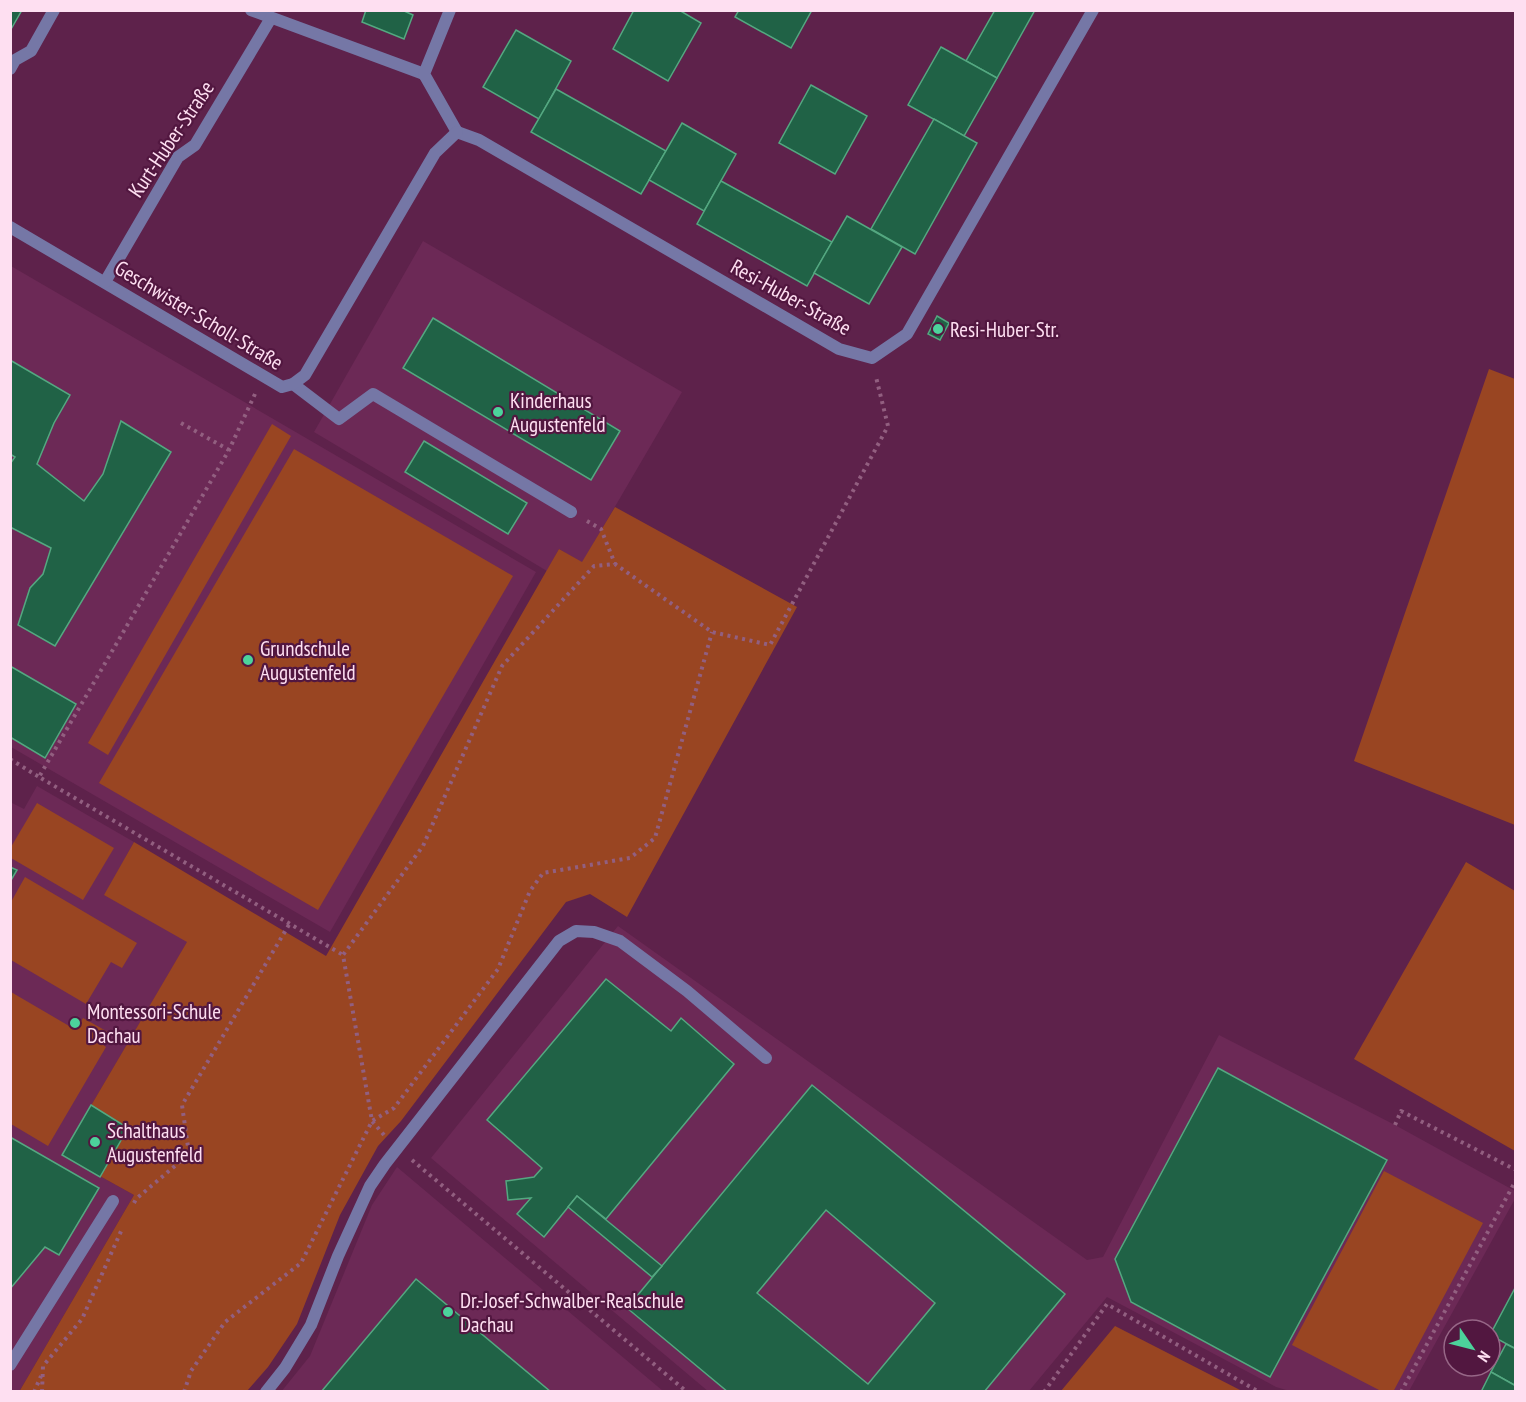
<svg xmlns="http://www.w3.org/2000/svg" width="1526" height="1402" font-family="'PT Sans Narrow',sans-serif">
  <rect width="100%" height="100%" fill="#5e224b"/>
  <g fill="#6c2956">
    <path d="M423 241 682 392 582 563 559 549 547 571 314 432Z"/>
    <path d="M11 266 536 572 330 932 11 747Z"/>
    <path d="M37 786 134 842 105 895 188 941 62 1155 134 1195 19 1392 10 1391V802L24 809Z"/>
    <path d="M618 926 1087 1260 1103 1257 1219 1035 1395 1125 1515 1191 1516 1197 1409 1391 1293 1392 1276 1387 1107 1297 1029 1391 709 1392 431 1158Z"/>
    <path d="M397 1167 663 1391 281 1392 310 1356 372 1205Z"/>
  </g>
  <g fill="#994522">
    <path d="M1489 369 1515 379V825L1354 761Z"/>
    <path d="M272 424 291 436 108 755 88 743Z"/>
    <path d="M294 449 513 576 318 910 99 783Z"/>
    <path d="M615 507 797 607 627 917 590 894 566 902 401 1121 378 1146 340 1215 297 1324 268 1367 247 1391 19 1392 134 1195 62 1155 187 942 104 895 134 842 326 956 559 549 582 562Z"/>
    <path d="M37 803 114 848 83 900 11 858V847Z"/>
    <path d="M1466 862 1515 891V1151L1354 1059Z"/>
    <path d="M25 877 137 943 122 968 111 962 86 1004 11 960V902Z"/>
    <path d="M11 992 76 1030 83 1018 108 1032 102 1044 106 1047 48 1146 11 1124Z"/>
    <path d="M1384 1171 1483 1223 1393 1392 1381 1391 1292 1345Z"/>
    <path d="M1115 1326 1242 1391H1061Z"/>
  </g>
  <g fill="#206246" stroke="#54a881" stroke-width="1.5" fill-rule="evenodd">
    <path d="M10 10H22L10 31Z"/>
    <path d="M366 10H402L413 15 404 39 362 22Z"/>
    <path d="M634 10H679L701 23 668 81 613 49Z"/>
    <path d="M739 10H812L791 48 735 17Z"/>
    <path d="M995 10H1035L997 78 966 61Z"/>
    <path d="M516 30 571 61 539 119 483 87Z"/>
    <path d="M941 47 997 78 964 136 908 105Z"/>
    <path d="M811 85 867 116 835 174 779 143Z"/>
    <path d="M556 89 666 151 641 194 531 132Z"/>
    <path d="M934 119 977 143 915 254 871 229Z"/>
    <path d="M682 123 736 154 704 211 649 180Z"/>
    <path d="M721 181 832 242 807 286 697 224Z"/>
    <path d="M847 216 902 247 869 304 814 273Z"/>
    <path d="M937 316 949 323 940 340 928 334Z"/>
    <path d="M433 318 620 431 591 480 403 368Z"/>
    <path d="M10 360 70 395 54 423 37 464 84 501 103 474 121 421 171 452 55 646 18 625 30 588 43 574 51 548 10 527V464L15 457 10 454Z"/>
    <path d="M424 441 527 503 508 534 405 472Z"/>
    <path d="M10 666 76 704 45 758 10 737Z"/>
    <path d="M10 867 17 870 10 882Z"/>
    <path d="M606 979 671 1031 681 1018 734 1064 606 1219 577 1196 544 1237 517 1214 531 1198 508 1200 506 1181 534 1177 542 1168 487 1120Z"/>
    <path d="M1218 1068 1387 1160 1270 1377 1131 1302 1115 1259Z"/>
    <path d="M812 1085 1065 1294 984 1392H728L627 1308ZM826 1210 935 1303 868 1384 757 1293Z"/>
    <path d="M91 1105 128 1128 100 1177 62 1155Z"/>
    <path d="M10 1137 99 1188 59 1255 45 1247 10 1289Z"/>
    <path d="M577 1196 662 1266 652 1277 568 1207Z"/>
    <path d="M416 1279 551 1392H321Z"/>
    <path d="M1515 1288H1516V1349L1490 1335Z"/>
    <path d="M1506 1344 1516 1349V1386L1491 1372Z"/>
    <path d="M1491 1372 1516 1386V1392H1481Z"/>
  </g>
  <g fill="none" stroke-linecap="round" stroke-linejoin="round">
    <g stroke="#925f80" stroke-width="4" stroke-dasharray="3 4.5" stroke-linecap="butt">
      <path d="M255 394 229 450 39 777 343 955"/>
      <path d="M181 423 229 450"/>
      <path d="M587 521 601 529 615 564"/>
      <path d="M10 759 39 777"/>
      <path d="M1395 1125 1401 1111 1516 1170"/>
      <path d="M384 1135 372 1121 343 955 423 846 502 666 594 566 615 564 712 632 770 645 888 426 876 377"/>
      <path d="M412 1160 687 1392"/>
      <path d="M134 1203 136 1199 189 1154 182 1105 290 923"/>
      <path d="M34 1392 41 1376"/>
      <path d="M42 1392 43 1366 82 1319 122 1229"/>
      <path d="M184 1392 191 1371 225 1322 301 1263 372 1121 394 1108 498 969 530 891 543 873 630 858 655 838 712 632"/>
      <path d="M1044 1392 1107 1304 1259 1392"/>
      <path d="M1401 1392 1516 1180"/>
    </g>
    <g stroke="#7577a6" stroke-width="12">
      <path d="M293 384 339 419 373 394 571 512"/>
      <path d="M10 1365 113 1201"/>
      <path d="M266 1392 285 1368 311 1325 338 1256 370 1186 385 1164 559 941 576 931 594 932 620 941 687 991 766 1058"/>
    </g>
    <g stroke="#7577a6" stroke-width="12">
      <path d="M251 10 424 74"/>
      <path d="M450 10 424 74 457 132"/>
      <path d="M10 69 15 60 31 51 54 10"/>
      <path d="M457 132 479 140 839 349 872 358 907 334 1093 10"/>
      <path d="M10 227 282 387 293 384 305 375 435 153 457 132"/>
      <path d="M105 282 178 157 195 145 271 18"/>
    </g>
  </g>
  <g fill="#4cd39b" stroke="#521740" stroke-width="2">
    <circle cx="938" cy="329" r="6"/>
    <circle cx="498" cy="412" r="6"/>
    <circle cx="248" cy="660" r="6"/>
    <circle cx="75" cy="1023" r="6"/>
    <circle cx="95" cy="1142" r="6"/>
    <circle cx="448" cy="1312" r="6"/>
  </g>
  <g text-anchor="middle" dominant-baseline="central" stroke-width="4.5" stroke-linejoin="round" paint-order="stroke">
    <g font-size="21" fill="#fedff1" stroke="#521740">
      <text transform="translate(171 139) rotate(-56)">Kurt-Huber-Straße</text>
      <text transform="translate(791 297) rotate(29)">Resi-Huber-Straße</text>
      <text transform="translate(199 315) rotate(31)">Geschwister-Scholl-Straße</text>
    </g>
    <g font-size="21" fill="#fedff1" stroke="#521740" text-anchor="start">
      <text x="950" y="329">Resi-Huber-Str.</text>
      <text x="510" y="400">Kinderhaus<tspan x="510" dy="24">Augustenfeld</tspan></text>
      <text x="260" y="648">Grundschule<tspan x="260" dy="24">Augustenfeld</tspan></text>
      <text x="87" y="1011">Montessori-Schule<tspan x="87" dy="24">Dachau</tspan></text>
      <text x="107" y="1130">Schalthaus<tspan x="107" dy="24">Augustenfeld</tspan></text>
      <text x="460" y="1300">Dr.-Josef-Schwalber-Realschule<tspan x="460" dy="24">Dachau</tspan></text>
    </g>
  </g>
  <rect width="1526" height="1402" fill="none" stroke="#fedff1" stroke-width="24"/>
  <g transform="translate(1472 1348) rotate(125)"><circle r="28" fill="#521740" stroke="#976787" stroke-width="1.5"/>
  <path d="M0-4.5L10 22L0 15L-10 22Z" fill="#4cd39b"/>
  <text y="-9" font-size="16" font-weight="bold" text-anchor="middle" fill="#fedff1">N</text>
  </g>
</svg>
